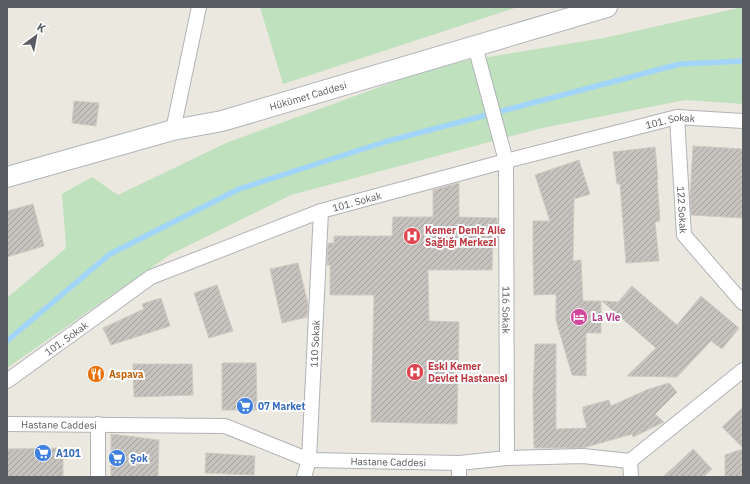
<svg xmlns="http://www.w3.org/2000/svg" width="750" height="484" font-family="'IBM Plex Sans',sans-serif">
  <defs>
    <pattern id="building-hatch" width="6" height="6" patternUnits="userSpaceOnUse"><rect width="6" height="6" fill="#c6c3be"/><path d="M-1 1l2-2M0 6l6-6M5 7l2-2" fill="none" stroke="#a4a29e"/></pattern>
  </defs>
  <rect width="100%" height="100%" fill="#ebe8e0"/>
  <g fill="#bfe1be">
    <path d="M260 7H518L283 84Z"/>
    <path d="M743 7V104L685 100 542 128 291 195 171 254 7 368V298L66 248 62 194 92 177 118 195 226 143 440 65 604 38Z"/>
  </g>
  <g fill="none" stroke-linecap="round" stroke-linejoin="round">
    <path stroke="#a3d5f8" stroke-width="5.5" d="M7 341 110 254 239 189 388 141 680 64 743 61"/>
  </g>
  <g fill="url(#building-hatch)" stroke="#cfcabf">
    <path d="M74 101 99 103 96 126 72 123Z"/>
    <path d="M693 146 743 149V218L691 215 690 197Z"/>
    <path d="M655 147 658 179H657L660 221 655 222 659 261 626 263 620 184H617L613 152Z"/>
    <path d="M579 160 590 194 574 199 573 261 581 260 583 301H601V333H586V376L572 375 556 320V294L534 295 533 259V221H550L535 175Z"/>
    <path d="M459 183V217L497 218 498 243 493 242 492 270H428L429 321 459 322 457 424 371 422 374 295H330V265H327L328 243H334V236H392L393 217H433V190Z"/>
    <path d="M33 204 44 246 7 257V211Z"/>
    <path d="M298 263 308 304 307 317 282 323 270 269Z"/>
    <path d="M217 285 233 331 209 338 194 293Z"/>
    <path d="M632 286 677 325 701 296 739 328 722 349 711 341 677 377 627 376 656 348 602 301 618 302Z"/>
    <path d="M161 298 170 326 111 345 103 328 144 309 142 304Z"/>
    <path d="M535 344H556V429L587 428 583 413V407L609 400 611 406 649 389 669 383 677 392 655 414 664 422 633 437 632 434 583 448H534L533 395Z"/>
    <path d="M222 363H256L257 410H222Z"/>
    <path d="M133 364H192L193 395 134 397Z"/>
    <path d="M743 407V448L722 427Z"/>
    <path d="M111 434 159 440 158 477H111Z"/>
    <path d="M63 448V477H7V449Z"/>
    <path d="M693 449 712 469 703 477H663Z"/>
    <path d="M743 449V477H725V455Z"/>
    <path d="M206 453 255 456 254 475 205 473Z"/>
  </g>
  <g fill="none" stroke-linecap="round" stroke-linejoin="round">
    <defs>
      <g id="street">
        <path id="s1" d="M475 46 506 161 507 458"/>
        <path id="s2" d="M677 117 684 235 743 303"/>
        <path d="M173 130 199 7"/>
        <path id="s3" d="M7 381 151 277 321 211 506 161 677 117 743 121"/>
        <path id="s4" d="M7 424 225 426 309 460 459 463 507 458 583 456 630 461 743 370"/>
        <path d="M630 461 631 477"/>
        <path d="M459 463V477"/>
        <path d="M98 477V424"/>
        <path id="s5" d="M304 477 309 460 321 211"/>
      </g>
      <g id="secondary">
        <path id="s6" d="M7 177 173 130 222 121 607 7"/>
      </g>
    </defs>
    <use href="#street" stroke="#b1b3b7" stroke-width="16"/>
    <use href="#secondary" stroke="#b2b5ba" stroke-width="22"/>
    <use href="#street" stroke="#fff" stroke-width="14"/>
    <use href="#secondary" stroke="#fff" stroke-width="20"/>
  </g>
  <defs>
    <symbol id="hospital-disc" viewBox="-11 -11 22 22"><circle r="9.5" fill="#e0444e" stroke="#fff"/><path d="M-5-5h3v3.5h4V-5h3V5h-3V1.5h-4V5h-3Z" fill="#fff"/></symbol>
    <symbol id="hotel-disc" viewBox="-11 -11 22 22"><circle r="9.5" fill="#d1479c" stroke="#fff"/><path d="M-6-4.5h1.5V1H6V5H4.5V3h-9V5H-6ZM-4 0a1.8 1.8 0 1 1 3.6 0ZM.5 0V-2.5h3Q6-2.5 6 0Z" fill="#fff"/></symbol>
    <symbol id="restaurant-disc" viewBox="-11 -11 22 22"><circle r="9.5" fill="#e8710a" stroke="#fff"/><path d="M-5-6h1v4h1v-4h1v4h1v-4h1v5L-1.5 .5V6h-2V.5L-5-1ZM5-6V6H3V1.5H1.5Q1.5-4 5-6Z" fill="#fff"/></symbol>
    <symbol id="supermarket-disc" viewBox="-11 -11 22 22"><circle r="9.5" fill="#3f7fe0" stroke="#fff"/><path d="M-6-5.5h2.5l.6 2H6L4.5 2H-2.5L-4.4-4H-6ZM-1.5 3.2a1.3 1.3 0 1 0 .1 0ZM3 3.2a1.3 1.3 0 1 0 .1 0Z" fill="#fff"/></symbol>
  </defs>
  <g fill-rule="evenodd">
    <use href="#hospital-disc" x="402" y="226" width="20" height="20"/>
    <use href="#hotel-disc" x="569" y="307" width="20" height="20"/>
    <use href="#hospital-disc" x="405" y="362" width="20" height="20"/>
    <use href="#restaurant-disc" x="86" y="364" width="20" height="20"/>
    <use href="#supermarket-disc" x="235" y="396" width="20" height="20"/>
    <use href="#supermarket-disc" x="33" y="443" width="20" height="20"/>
    <use href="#supermarket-disc" x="107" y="448" width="20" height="20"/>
  </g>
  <g text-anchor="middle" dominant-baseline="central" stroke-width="4" stroke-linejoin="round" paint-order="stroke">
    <g font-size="10" fill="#595c60" stroke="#fff">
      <text stroke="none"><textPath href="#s6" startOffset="312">Hükümet Caddesi</textPath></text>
      <text stroke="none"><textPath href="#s3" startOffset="721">101. Sokak</textPath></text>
      <text stroke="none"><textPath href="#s3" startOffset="397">101. Sokak</textPath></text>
      <text stroke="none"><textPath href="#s2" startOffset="93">122 Sokak</textPath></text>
      <text stroke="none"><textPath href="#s1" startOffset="268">116 Sokak</textPath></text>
      <text stroke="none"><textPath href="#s3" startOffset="73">101. Sokak</textPath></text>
      <text stroke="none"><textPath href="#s5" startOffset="134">110 Sokak</textPath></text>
      <text stroke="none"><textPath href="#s4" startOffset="52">Hastane Caddesi</textPath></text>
      <text stroke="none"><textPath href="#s4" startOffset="388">Hastane Caddesi</textPath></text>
    </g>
    <g font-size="10" font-weight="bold" fill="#be3a42" stroke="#fff" text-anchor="start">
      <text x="425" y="230">Kemer Deniz Aile<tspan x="425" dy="12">Sağlığı Merkezi</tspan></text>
      <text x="428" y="366">Eski Kemer<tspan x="428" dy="12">Devlet Hastanesi</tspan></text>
    </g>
    <g font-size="10" font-weight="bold" fill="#b23c85" stroke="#fff" text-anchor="start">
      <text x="592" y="317">La Vie</text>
    </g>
    <g font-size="10" font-weight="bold" fill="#c56008" stroke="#fff" text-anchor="start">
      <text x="109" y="374">Aspava</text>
    </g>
    <g font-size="10" font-weight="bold" fill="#366cbe" stroke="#fff" text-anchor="start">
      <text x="258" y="406">07 Market</text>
      <text x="56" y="453">A101</text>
      <text x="130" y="458">Şok</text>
    </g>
  </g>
  <rect width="750" height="484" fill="none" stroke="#595c60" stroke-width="16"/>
  <g transform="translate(36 36) rotate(32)" stroke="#ffffff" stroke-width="3" paint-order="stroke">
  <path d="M0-3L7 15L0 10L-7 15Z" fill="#595c60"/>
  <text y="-6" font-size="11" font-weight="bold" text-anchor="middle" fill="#595c60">K</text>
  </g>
</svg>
